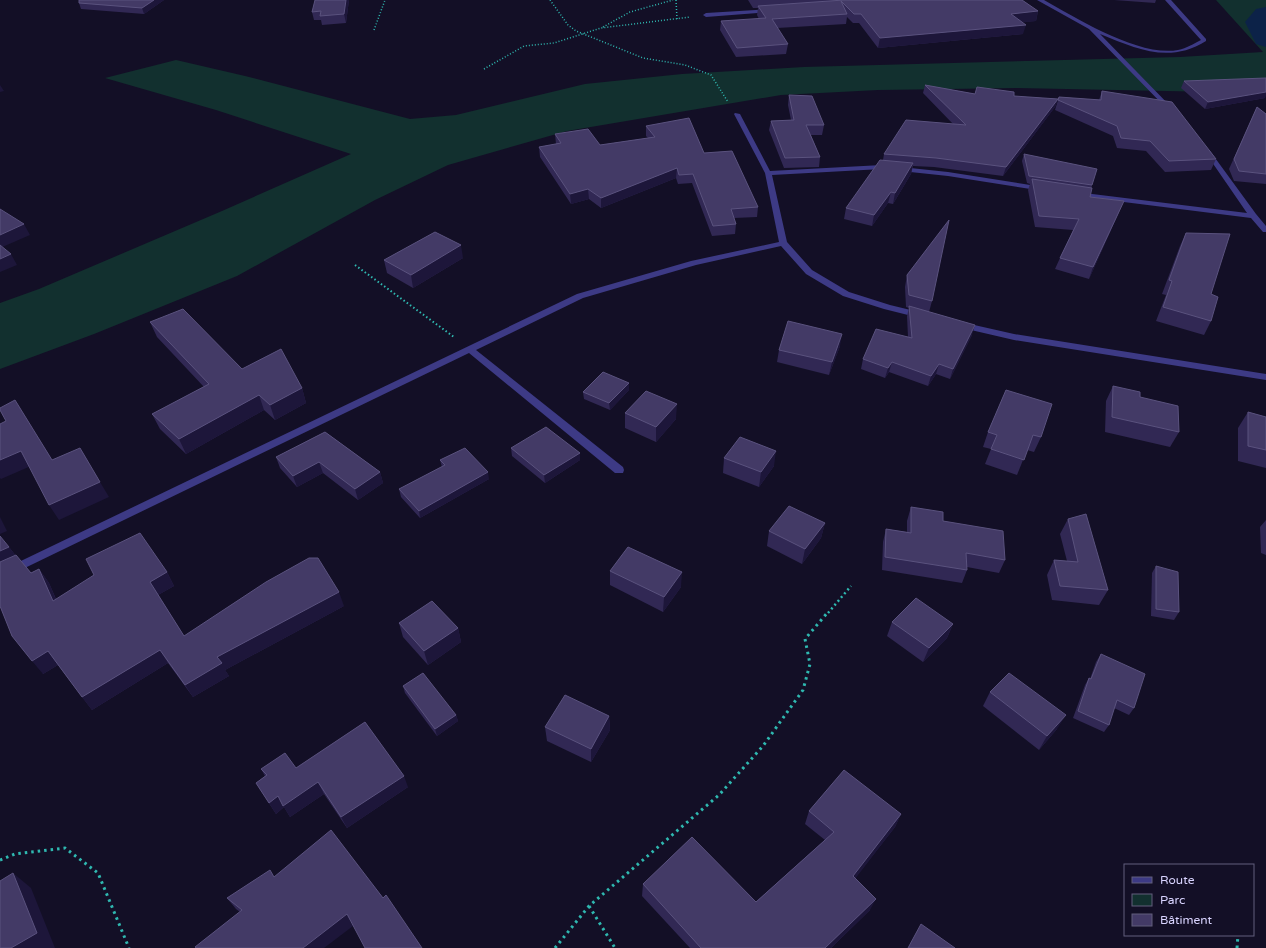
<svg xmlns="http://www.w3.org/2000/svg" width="1266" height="948" font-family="'Varela Round',sans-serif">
  <rect width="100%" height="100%" fill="#130f26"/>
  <path fill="#12302f" d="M1216 0H1266V93L1017 88 878 90 781 95 567 131 448 165 375 200 237 276 94 334 0 369V303L39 289 222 211 351 154 216 110 105 78 176 60 245 76 410 119 456 115 585 84 682 74 804 67 1180 57 1263 52Z"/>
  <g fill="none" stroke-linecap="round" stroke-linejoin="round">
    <path fill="#0c2248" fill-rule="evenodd" d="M1266 7V47L1256 44 1245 22 1256 9Z"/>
    <g stroke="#2fb8b0" stroke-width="1.5" stroke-dasharray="1 2" stroke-linecap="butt">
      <path d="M550 0 568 25 576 31 643 58 685 65 711 75 728 102"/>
      <path d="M676 0 677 19"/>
      <path d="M603 27 630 12 673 0"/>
      <path d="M374 30 385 0"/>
      <path d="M484 69 524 46 554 43 601 28 690 17"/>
    </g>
    <path stroke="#2fb8b0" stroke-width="2" stroke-dasharray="1.5 2.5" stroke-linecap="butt" d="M355 265 454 337"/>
    <path stroke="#2fb8b0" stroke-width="2.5" stroke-dasharray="2 3" stroke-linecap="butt" d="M828 613 851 586"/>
    <g stroke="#2fb8b0" stroke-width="3" stroke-dasharray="2.5 4" stroke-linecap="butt">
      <path d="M0 860 15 854 65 848 98 873 129 948"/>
      <path d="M589 906 615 948"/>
      <path d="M555 948 589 906 719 795 763 746 803 690 810 664 805 639 828 612"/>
      <path d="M1237 948 1238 935"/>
    </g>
    <g fill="#3d3a85" fill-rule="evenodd">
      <path d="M1037 0H1044C1078 19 1139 57 1178 50 1187 48 1193 44 1201 40L1165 0H1171L1206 39V41C1169 64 1137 49 1100 34L1173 109V111H1169L1089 29Z"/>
      <path d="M770 9 772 10V12L706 17 703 15 706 13Z"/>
      <path d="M735 113 740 114 770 171 882 165 948 172 1043 187 1047 189 1043 191 948 176 882 169 772 175 787 242 812 270 849 292 890 305 923 313V317L920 318 884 309 843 296 806 274 781 246 696 265 583 298 476 350 623 467 624 470 623 473H615L469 353 0 580V571L577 294 691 261 779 242 765 173 734 114Z"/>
      <path d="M1208 150 1210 151 1256 214 1266 226V232H1263L1251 218 1076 196 1072 194 1076 192 1247 213 1205 152Z"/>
      <path d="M961 322 1014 334 1266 374V380L1014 340 958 327 957 325Z"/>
    </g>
  </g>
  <g fill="#312854">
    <path d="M164 0 144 14 81 9 79 3Z"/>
    <path d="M349 0 346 23 322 25 321 20H314L312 12Z"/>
    <path d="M748 0H1022L1038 11 1036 21 1022 22 1023 34 878 48 859 23H853L847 17 846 24 777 28 788 44 786 54 736 57 720 30 721 21 759 19 757 15 758 8H753Z"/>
    <path d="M1114 0H1156L1155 3Z"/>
    <path d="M1184 81 1265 98 1205 109 1181 88Z"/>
    <path d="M925 85 975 94 1014 96 1058 99 1055 107 1003 176 934 167 913 166 911 174 893 204 888 203 872 226 844 219 846 208 883 160 884 154 953 124 923 93Z"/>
    <path d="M1102 91 1216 159 1211 170 1165 172 1146 151 1117 148 1113 136 1055 110 1059 97 1099 100Z"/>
    <path d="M789 95 824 125 822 135H811L820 157 819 167 784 168 769 130 771 121 791 120 788 105Z"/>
    <path d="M1257 107 1266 114V184L1234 181 1229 169Z"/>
    <path d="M646 126 704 153 758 207 757 217 734 218 736 224 735 234 712 236 692 183 678 184 676 178 601 208 589 199 571 204 540 157 539 147 556 144 555 134 600 145 648 138 646 136Z"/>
    <path d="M1024 154 1092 185 1090 197 1124 201 1089 279 1055 269 1060 258 1073 230 1035 227 1028 190 1030 184 1027 183 1022 161Z"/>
    <path d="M1186 233 1211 294V321L1204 335 1156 321 1166 295 1162 294 1180 246Z"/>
    <path d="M463 258 413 288 387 273 384 260Z"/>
    <path d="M907 275 932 301 929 312 972 335 950 379 936 374 928 386 889 372 885 378 861 369 863 359 908 337 907 316 909 308 906 307 905 287Z"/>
    <path d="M150 322 242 369 302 388 306 403 275 420 264 410 186 454 160 429 152 414 204 387 157 337Z"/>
    <path d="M840 346 829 375 777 362 779 350Z"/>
    <path d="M1113 386 1140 397 1179 432 1170 447 1105 432 1106 401Z"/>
    <path d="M629 390 610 410 584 399 583 392Z"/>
    <path d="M1006 390 1041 437 1034 452 1027 450 1017 475 985 464 991 449 983 447 988 432Z"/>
    <path d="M1248 412 1266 417V468L1238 461V428Z"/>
    <path d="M625 413 676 419 656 442 625 428Z"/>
    <path d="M325 432 380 472 383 483 358 500 323 473 297 487 280 468 276 457Z"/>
    <path d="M511 448 580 453V460L545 483 512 456Z"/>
    <path d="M724 458 774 466 759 487 723 473Z"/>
    <path d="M440 460 489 479 420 518 401 497 399 489 442 467Z"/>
    <path d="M911 507 943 521 1005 560 999 573 967 567V570L962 583 882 570 883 542 886 529 907 532V521Z"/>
    <path d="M1068 519 1108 590 1099 605 1052 600 1047 575 1054 560 1067 561 1060 534Z"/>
    <path d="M1266 520V555L1261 553 1260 527Z"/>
    <path d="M825 523 821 538 802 564 767 546 769 531Z"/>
    <path d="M9 547 16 556 31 573 39 569 49 583 56 599 167 572 174 586 158 595 184 636 344 606 225 670 229 676 193 697 168 663 92 710 58 665 43 674Z"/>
    <path d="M1156 566 1179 612 1174 620 1151 616 1152 573Z"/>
    <path d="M610 571 681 587 663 612 610 585Z"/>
    <path d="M892 622 953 624 947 638 923 662 887 636Z"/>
    <path d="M399 623 458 628 461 642 428 665 403 637Z"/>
    <path d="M1101 654 1134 708 1129 715 1114 708 1109 725 1104 732 1073 718 1085 685 1089 678 1090 679 1096 662Z"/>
    <path d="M403 686 456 715 458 721 437 736 405 693Z"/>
    <path d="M990 692 1057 729 1039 750 983 706Z"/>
    <path d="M609 716 610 730 591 762 547 741 545 727Z"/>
    <path d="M296 768 408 787 347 828 324 794 290 817 284 807 276 814 256 783 265 776 261 769Z"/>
    <path d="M809 811 901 814 895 827 855 878 870 910 831 948H690L642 896 643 884 756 902 825 840 805 824Z"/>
    <path d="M274 877 353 926 240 912 236 909 227 898Z"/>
  </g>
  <g fill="#1d163a">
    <path d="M154 0H164L144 14 142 8Z"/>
    <path d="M346 0H349L346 23 344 14Z"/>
    <path d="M1038 11 1036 21 1009 24 1011 14Z"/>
    <path d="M1026 25 1023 34 878 48 880 38Z"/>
    <path d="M0 85 4 91 0 92Z"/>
    <path d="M1266 92V96L1265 98 1205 109 1208 102Z"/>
    <path d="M1058 99 1055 107 1003 176 1006 167Z"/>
    <path d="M913 163 911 174 893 204 895 193Z"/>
    <path d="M677 168 676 178 601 208V198Z"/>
    <path d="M588 189 589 199 571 204 570 194Z"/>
    <path d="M891 192 888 203 872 226 874 215Z"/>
    <path d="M1124 201 1119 212 1089 279 1093 267Z"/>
    <path d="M24 224 30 235 0 248V235Z"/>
    <path d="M461 245 463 258 413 288 411 275Z"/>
    <path d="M11 254 17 265 0 272V259Z"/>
    <path d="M975 325 972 335 950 379 953 369Z"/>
    <path d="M842 334 840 346 829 375 832 362Z"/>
    <path d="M892 362 889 372 885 378 888 368Z"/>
    <path d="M939 364 936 374 928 386 931 376Z"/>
    <path d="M629 383V390L610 410 609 403Z"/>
    <path d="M302 388 306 403 275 420 270 405Z"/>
    <path d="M259 395 264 410 186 454 179 439Z"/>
    <path d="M677 404 676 419 656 442V427Z"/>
    <path d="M21 451 31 466 1 479 0 478V460Z"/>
    <path d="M776 451 774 466 759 487 761 472Z"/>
    <path d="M580 453V460L545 483 544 475Z"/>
    <path d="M319 462 323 473 297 487 293 476Z"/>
    <path d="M380 472 383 483 358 500 355 489Z"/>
    <path d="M488 472 489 479 420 518 419 511Z"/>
    <path d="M100 482 109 497 59 520 49 505Z"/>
    <path d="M0 517 7 531 0 534Z"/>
    <path d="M825 523 821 538 802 564 805 549Z"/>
    <path d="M9 547 19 560 0 569V551Z"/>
    <path d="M39 569 49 583 62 614 53 601Z"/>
    <path d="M167 572 174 586 158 595 150 582Z"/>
    <path d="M682 572 681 587 663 612 664 597Z"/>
    <path d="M339 592 344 606 225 670 229 676 193 697 185 685 217 657Z"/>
    <path d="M953 624 947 638 923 662 929 648Z"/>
    <path d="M458 628 461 642 428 665 424 651Z"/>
    <path d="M160 650 168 663 92 710 82 697Z"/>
    <path d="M48 651 58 665 43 674 32 661Z"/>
    <path d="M456 715 458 721 437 736 435 729Z"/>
    <path d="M1066 715 1057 729 1039 750 1047 736Z"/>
    <path d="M609 716 610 730 591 762V749Z"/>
    <path d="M404 776 408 787 347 828 341 817Z"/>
    <path d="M318 782 324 794 290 817 284 807 276 814 269 803 278 796Z"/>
    <path d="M901 814 895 827 848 888 853 876Z"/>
    <path d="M13 873 31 888 55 948H11Z"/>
    <path d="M876 899 870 910 831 948H825Z"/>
    <path d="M347 914 353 926 324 948H303Z"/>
  </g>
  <g fill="#433a66" stroke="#5a527e">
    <path d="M79 0H154L142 8 79 3Z"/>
    <path d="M315 0H346L344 14 320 16 321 11 312 12Z"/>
    <path d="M844 0H1022L1038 11 1011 14 1026 25 880 38 861 14H854L841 1 847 14 772 19 788 44 737 48 721 21 766 18 758 6Z"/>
    <path d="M1266 78V92L1208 102 1184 81Z"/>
    <path d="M925 85 975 94 977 87 1014 92V96L1058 99 1006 167 936 158 884 154 906 120 966 125Z"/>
    <path d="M1102 91 1172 102 1216 159 1169 161 1150 141 1121 138 1117 126 1058 100 1059 97 1101 100Z"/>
    <path d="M789 95 812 96 824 125H806L820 157 785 158 771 121 794 120Z"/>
    <path d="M1257 107 1266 114V174L1239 171 1234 159Z"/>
    <path d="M689 118 704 153 732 151 758 207 731 209 736 224 713 226 693 174 679 175 677 168 601 198 588 189 570 194 539 147 561 143 555 134 588 129 600 145 655 137 646 126Z"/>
    <path d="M1024 154 1097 169 1092 185 1029 176Z"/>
    <path d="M880 160 913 163 895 193 891 192 874 215 846 208Z"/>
    <path d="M1032 179 1092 188 1090 197 1124 201 1093 267 1060 258 1079 219 1039 216Z"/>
    <path d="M0 209 24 224 0 235Z"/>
    <path d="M949 220 932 301 909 295 907 275Z"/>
    <path d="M435 232 461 245 411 275 384 260Z"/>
    <path d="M1186 233 1230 234 1211 294 1218 297 1211 321 1163 307 1172 281 1169 280Z"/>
    <path d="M0 245 11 254 0 259Z"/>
    <path d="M909 306 975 325 953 369 939 364 931 376 892 362 888 368 863 359 876 329 912 338Z"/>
    <path d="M183 309 242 369 281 349 302 388 270 405 259 395 179 439 152 414 209 384 150 322Z"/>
    <path d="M788 321 842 334 832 362 779 350Z"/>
    <path d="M603 372 629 383 609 403 583 392Z"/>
    <path d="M1113 386 1140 392V397L1178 406 1179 432 1112 417Z"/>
    <path d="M1006 390 1052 404 1041 437 1033 435 1024 460 991 449 997 435 988 432Z"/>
    <path d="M646 391 677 404 656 427 625 413Z"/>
    <path d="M15 400 52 460 80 448 100 482 49 505 21 451 0 460V424L6 421 0 410V408Z"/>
    <path d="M1248 412 1266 417V450L1248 446Z"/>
    <path d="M546 427 580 453 544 475 511 448Z"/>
    <path d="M325 432 380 472 355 489 319 462 293 476 276 457Z"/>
    <path d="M740 437 776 451 761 472 724 458Z"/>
    <path d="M465 448 488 472 419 511 399 489 445 465 440 460Z"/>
    <path d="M789 506 825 523 805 549 769 531Z"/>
    <path d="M911 507 943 512V521L1003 531 1005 560 966 553 967 570 885 557 886 529 911 533Z"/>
    <path d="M1086 514 1108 590 1060 586 1054 560 1078 562 1068 519Z"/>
    <path d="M140 533 167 572 150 582 184 636 266 582 309 558H318L339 592 217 657 222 663 185 685 160 650 82 697 48 651 32 661 12 636 0 606V562L16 555 31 573 39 569 53 601 94 575 86 559Z"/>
    <path d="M0 536 9 547 0 551Z"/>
    <path d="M628 547 682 572 664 597 610 571Z"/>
    <path d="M1156 566 1178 572 1179 612 1156 609Z"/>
    <path d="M916 598 953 624 929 648 892 622Z"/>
    <path d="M432 601 458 628 424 651 399 623Z"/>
    <path d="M1101 654 1145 674 1134 708 1117 700 1109 725 1078 711 1089 678 1091 679Z"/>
    <path d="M423 673 456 715 435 729 403 686Z"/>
    <path d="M1009 673 1066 715 1047 736 990 692Z"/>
    <path d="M565 695 609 716 591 749 545 727Z"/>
    <path d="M365 722 404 776 341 817 318 782 283 806 278 796 269 803 256 783 267 775 261 769 285 753 296 768Z"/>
    <path d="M844 770 901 814 853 876 876 899 825 948H701L643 884 692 837 756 902 834 832 809 811Z"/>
    <path d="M331 830 383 898 386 895 422 948H365L347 914 303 948H196L195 947 242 910 227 898 270 870 274 877Z"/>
    <path d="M13 873 37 933 11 948H0V881Z"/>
    <path d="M921 924 955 948H908Z"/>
  </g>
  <rect x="1124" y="864" width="130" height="72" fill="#130f26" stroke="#625e7d"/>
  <rect x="1132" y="877" width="20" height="6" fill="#3d3a85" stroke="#625e7d"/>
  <text x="1160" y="884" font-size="12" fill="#d9d4ff">Route</text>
  <rect x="1132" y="894" width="20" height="12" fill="#12302f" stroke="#625e7d"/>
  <text x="1160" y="904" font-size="12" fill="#d9d4ff">Parc</text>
  <rect x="1132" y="914" width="20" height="12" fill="#433a66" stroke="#625e7d"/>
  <text x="1160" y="924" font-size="12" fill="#d9d4ff">Bâtiment</text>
</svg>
